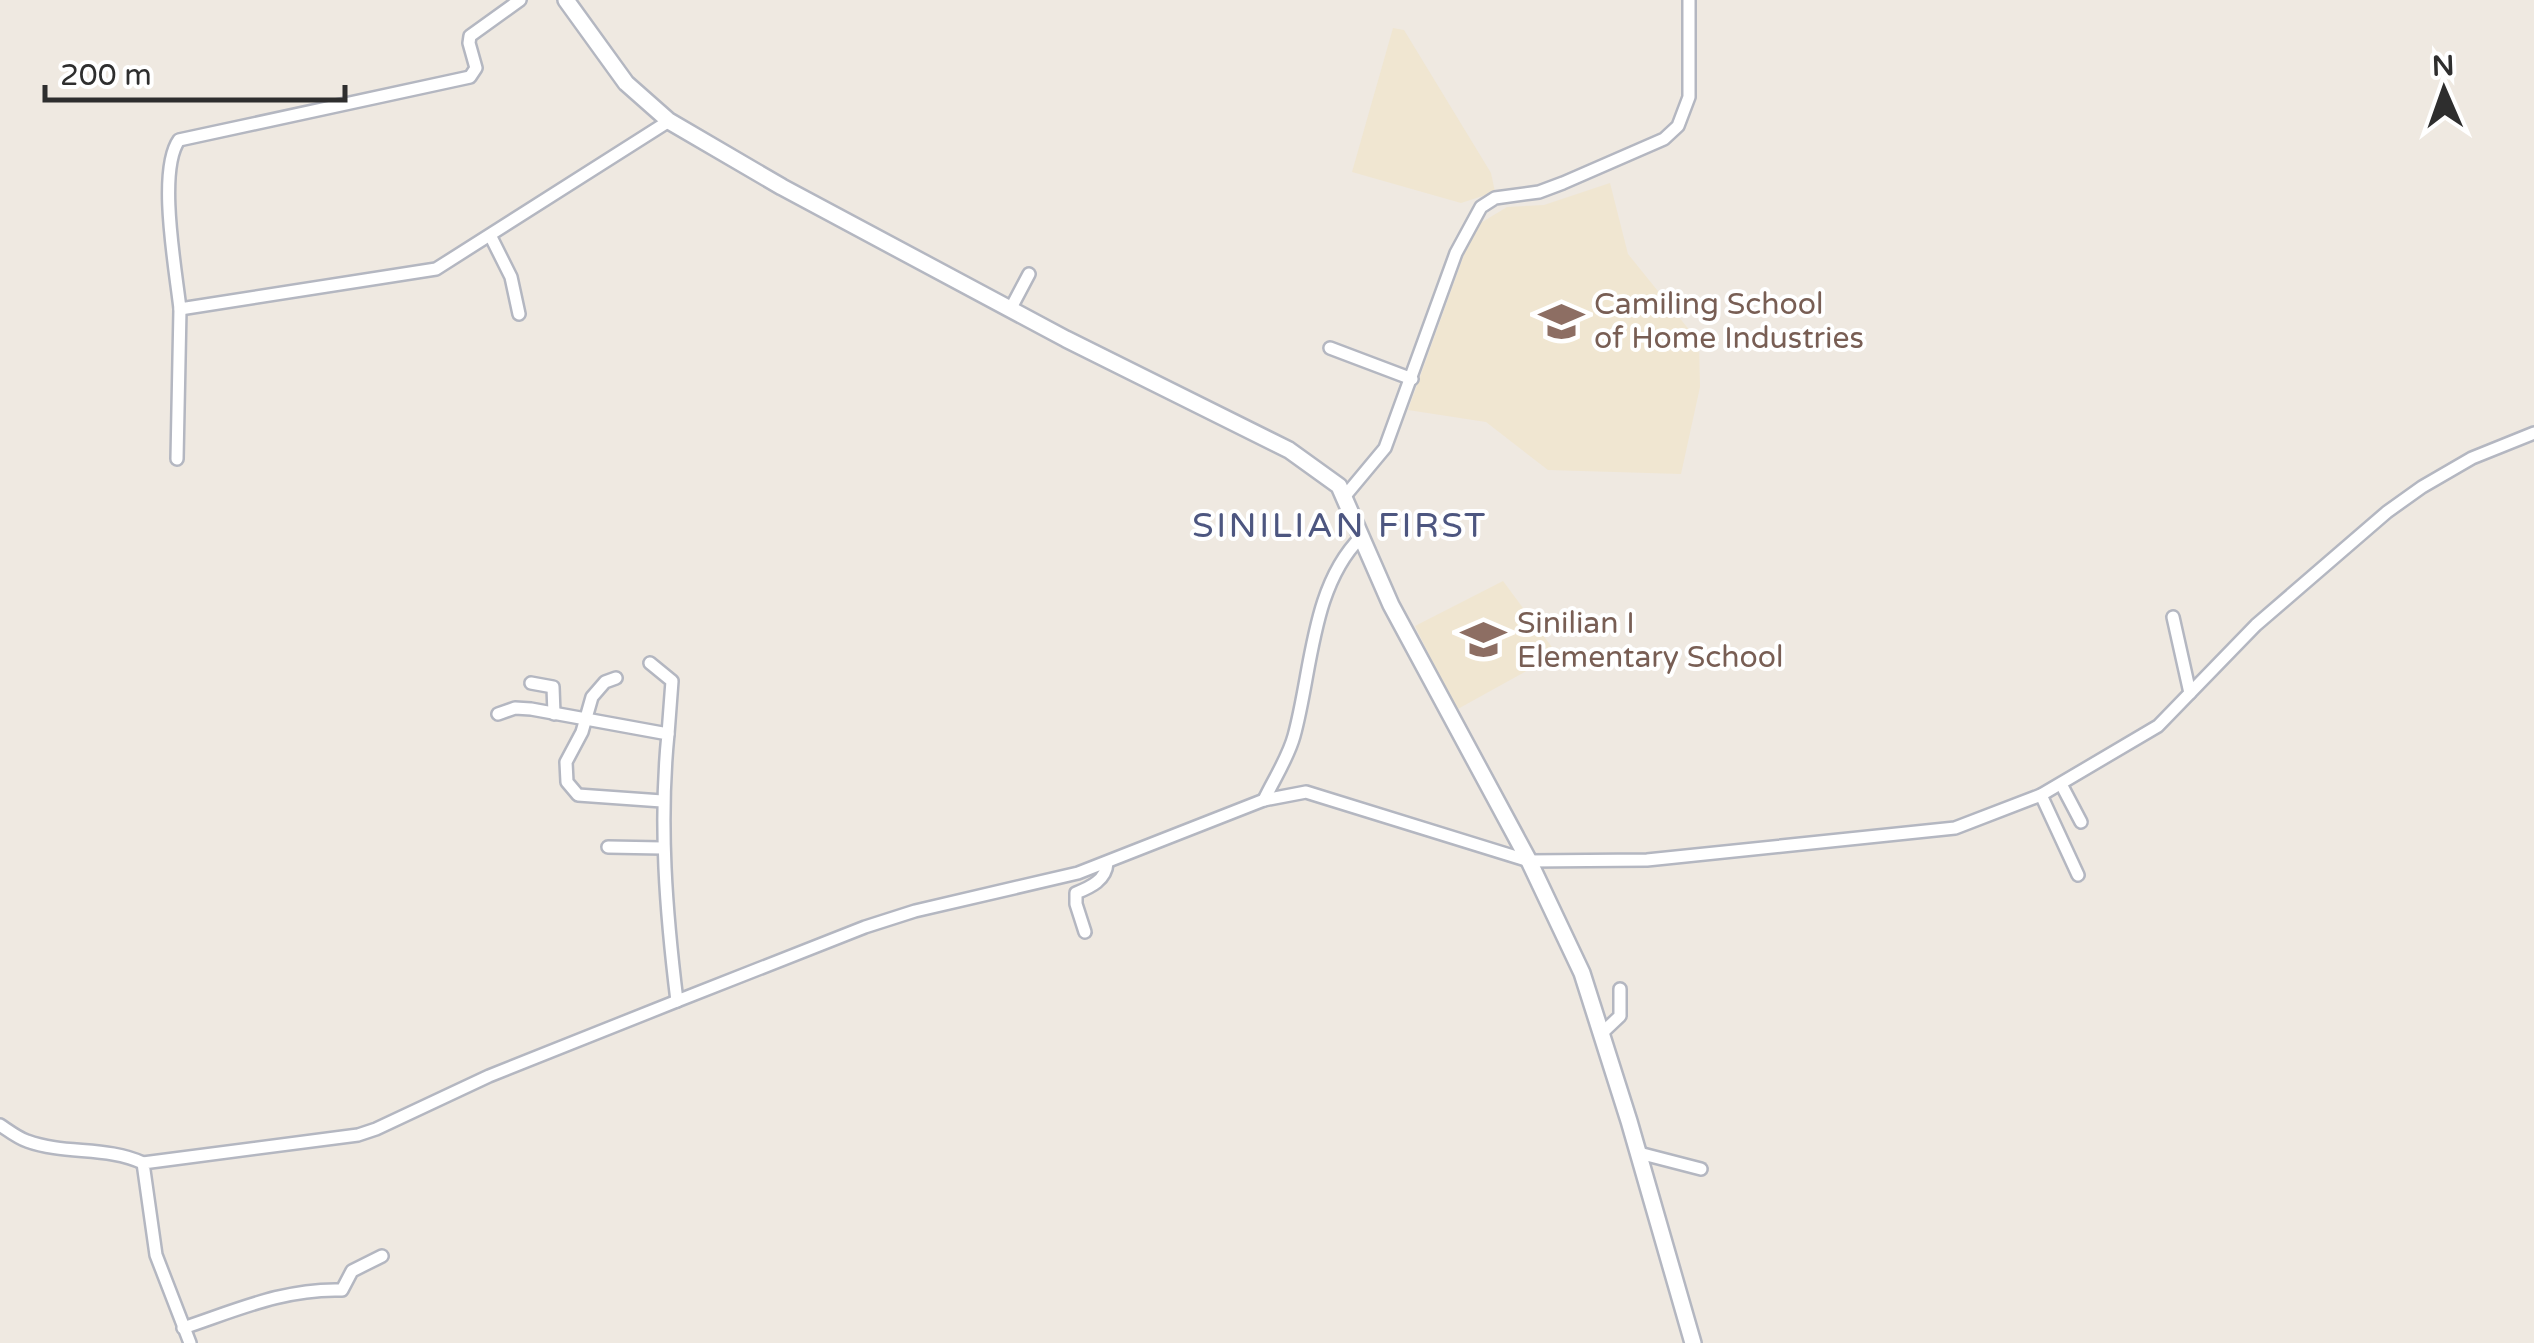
<svg xmlns="http://www.w3.org/2000/svg" width="2534" height="1343" font-family="'Varela Round',sans-serif">
  <rect width="100%" height="100%" fill="#efe9e1"/>
  <g fill="#f0e6d1">
    <path d="M1393 28 1404 30 1491 173 1495 192 1461 203 1352 172Z"/>
    <path d="M1610 183 1628 254 1699 342 1700 387 1681 474 1548 470 1486 422 1408 410 1474 227 1507 207 1544 205Z"/>
    <path d="M1503 581 1557 654 1456 710 1415 626Z"/>
  </g>
  <g fill="none" stroke-linecap="round" stroke-linejoin="round">
    <defs>
      <g id="minor">
        <path d="M520 0 470 36 469 43 476 68 470 77 179 140C157 171 176 271 180 309L436 269 669 121"/>
        <path d="M491 237 511 277 519 314"/>
        <path d="M1011 308 1029 274"/>
        <path d="M1330 348 1412 379"/>
        <path d="M177 459 180 309"/>
        <path d="M1345 496 1385 448 1456 253 1481 207 1495 198 1539 192 1563 183 1664 139 1678 126 1689 97V0"/>
        <path d="M2173 617 2190 693"/>
        <path d="M650 663 672 681 668 734"/>
        <path d="M616 678 605 682 592 697 582 732 566 762 567 782 578 795 662 801"/>
        <path d="M531 683 553 687 554 714"/>
        <path d="M498 714 515 708 531 709 668 734C659 824 666 912 677 1001L865 927 915 911 1078 873 1264 800 1306 792 1529 861 1647 860 1955 828 2041 795 2158 726 2256 625 2387 512 2422 487 2472 458 2534 433"/>
        <path d="M2061 784 2081 822"/>
        <path d="M2041 795 2078 875"/>
        <path d="M1264 800C1274 779 1288 758 1294 736 1312 671 1311 587 1361 537"/>
        <path d="M608 847 662 848"/>
        <path d="M1085 932 1076 904V893C1091 887 1106 880 1107 863"/>
        <path d="M1601 1034 1620 1016V989"/>
        <path d="M0 1125C9 1131 18 1138 27 1141 65 1155 107 1146 143 1163"/>
        <path d="M1639 1153 1701 1169"/>
        <path d="M183 1328C237 1310 285 1288 342 1290L352 1271 382 1256"/>
        <path d="M190 1343 156 1255 143 1163 358 1135 376 1129 489 1076 677 1001"/>
      </g>
      <path id="tertiary" d="M566 0 626 83 669 121 782 187 1066 339 1289 450 1339 486 1391 605 1529 861 1582 973 1629 1121 1693 1343"/>
    </defs>
    <use href="#minor" stroke="#b4b7c1" stroke-width="16"/>
    <use href="#tertiary" stroke="#b4b7c1" stroke-width="20"/>
    <use href="#minor" stroke="#fff" stroke-width="11"/>
    <use href="#tertiary" stroke="#fff" stroke-width="15"/>
  </g>
  <defs>
    <symbol id="school-bare" viewBox="-9 -9 18 18"><path d="M0-5L7-2L0 1L-7-2ZM-4 1L0 2.5L4 1V4Q0 6-4 4Z" fill="#8d6e63" stroke="#fff" stroke-width="2.5" paint-order="stroke"/></symbol>
  </defs>
  <g fill-rule="evenodd">
    <use href="#school-bare" x="1530" y="290" width="63" height="63"/>
    <use href="#school-bare" x="1452" y="608" width="63" height="63"/>
  </g>
  <g text-anchor="middle" dominant-baseline="central" stroke-width="8" stroke-linejoin="round" paint-order="stroke">
    <g font-size="30" fill="#785e54" stroke="#fff" text-anchor="start">
      <text x="1594" y="304">Camiling School<tspan x="1594" dy="34">of Home Industries</tspan></text>
      <text x="1517" y="623">Sinilian I<tspan x="1517" dy="34">Elementary School</tspan></text>
    </g>
    <g font-size="35" letter-spacing="2.5" fill="#4d5680" stroke="#fff">
      <text x="1340" y="526">SINILIAN FIRST</text>
    </g>
  </g>
  <g transform="translate(2444 90) rotate(358)" stroke="#ffffff" stroke-width="8" paint-order="stroke">
  <path d="M0-8L18 38L0 25L-18 38Z" fill="#2e2e2e"/>
  <text y="-15" font-size="28" font-weight="bold" text-anchor="middle" fill="#2e2e2e">N</text>
  </g>
  <path d="M45 85v15h300v-15" fill="none" stroke="#2e2e2e" stroke-width="5"/>
  <text x="60" y="85" font-size="30" fill="#2e2e2e" stroke="#ffffff" stroke-width="8" paint-order="stroke">200 m</text>
</svg>
